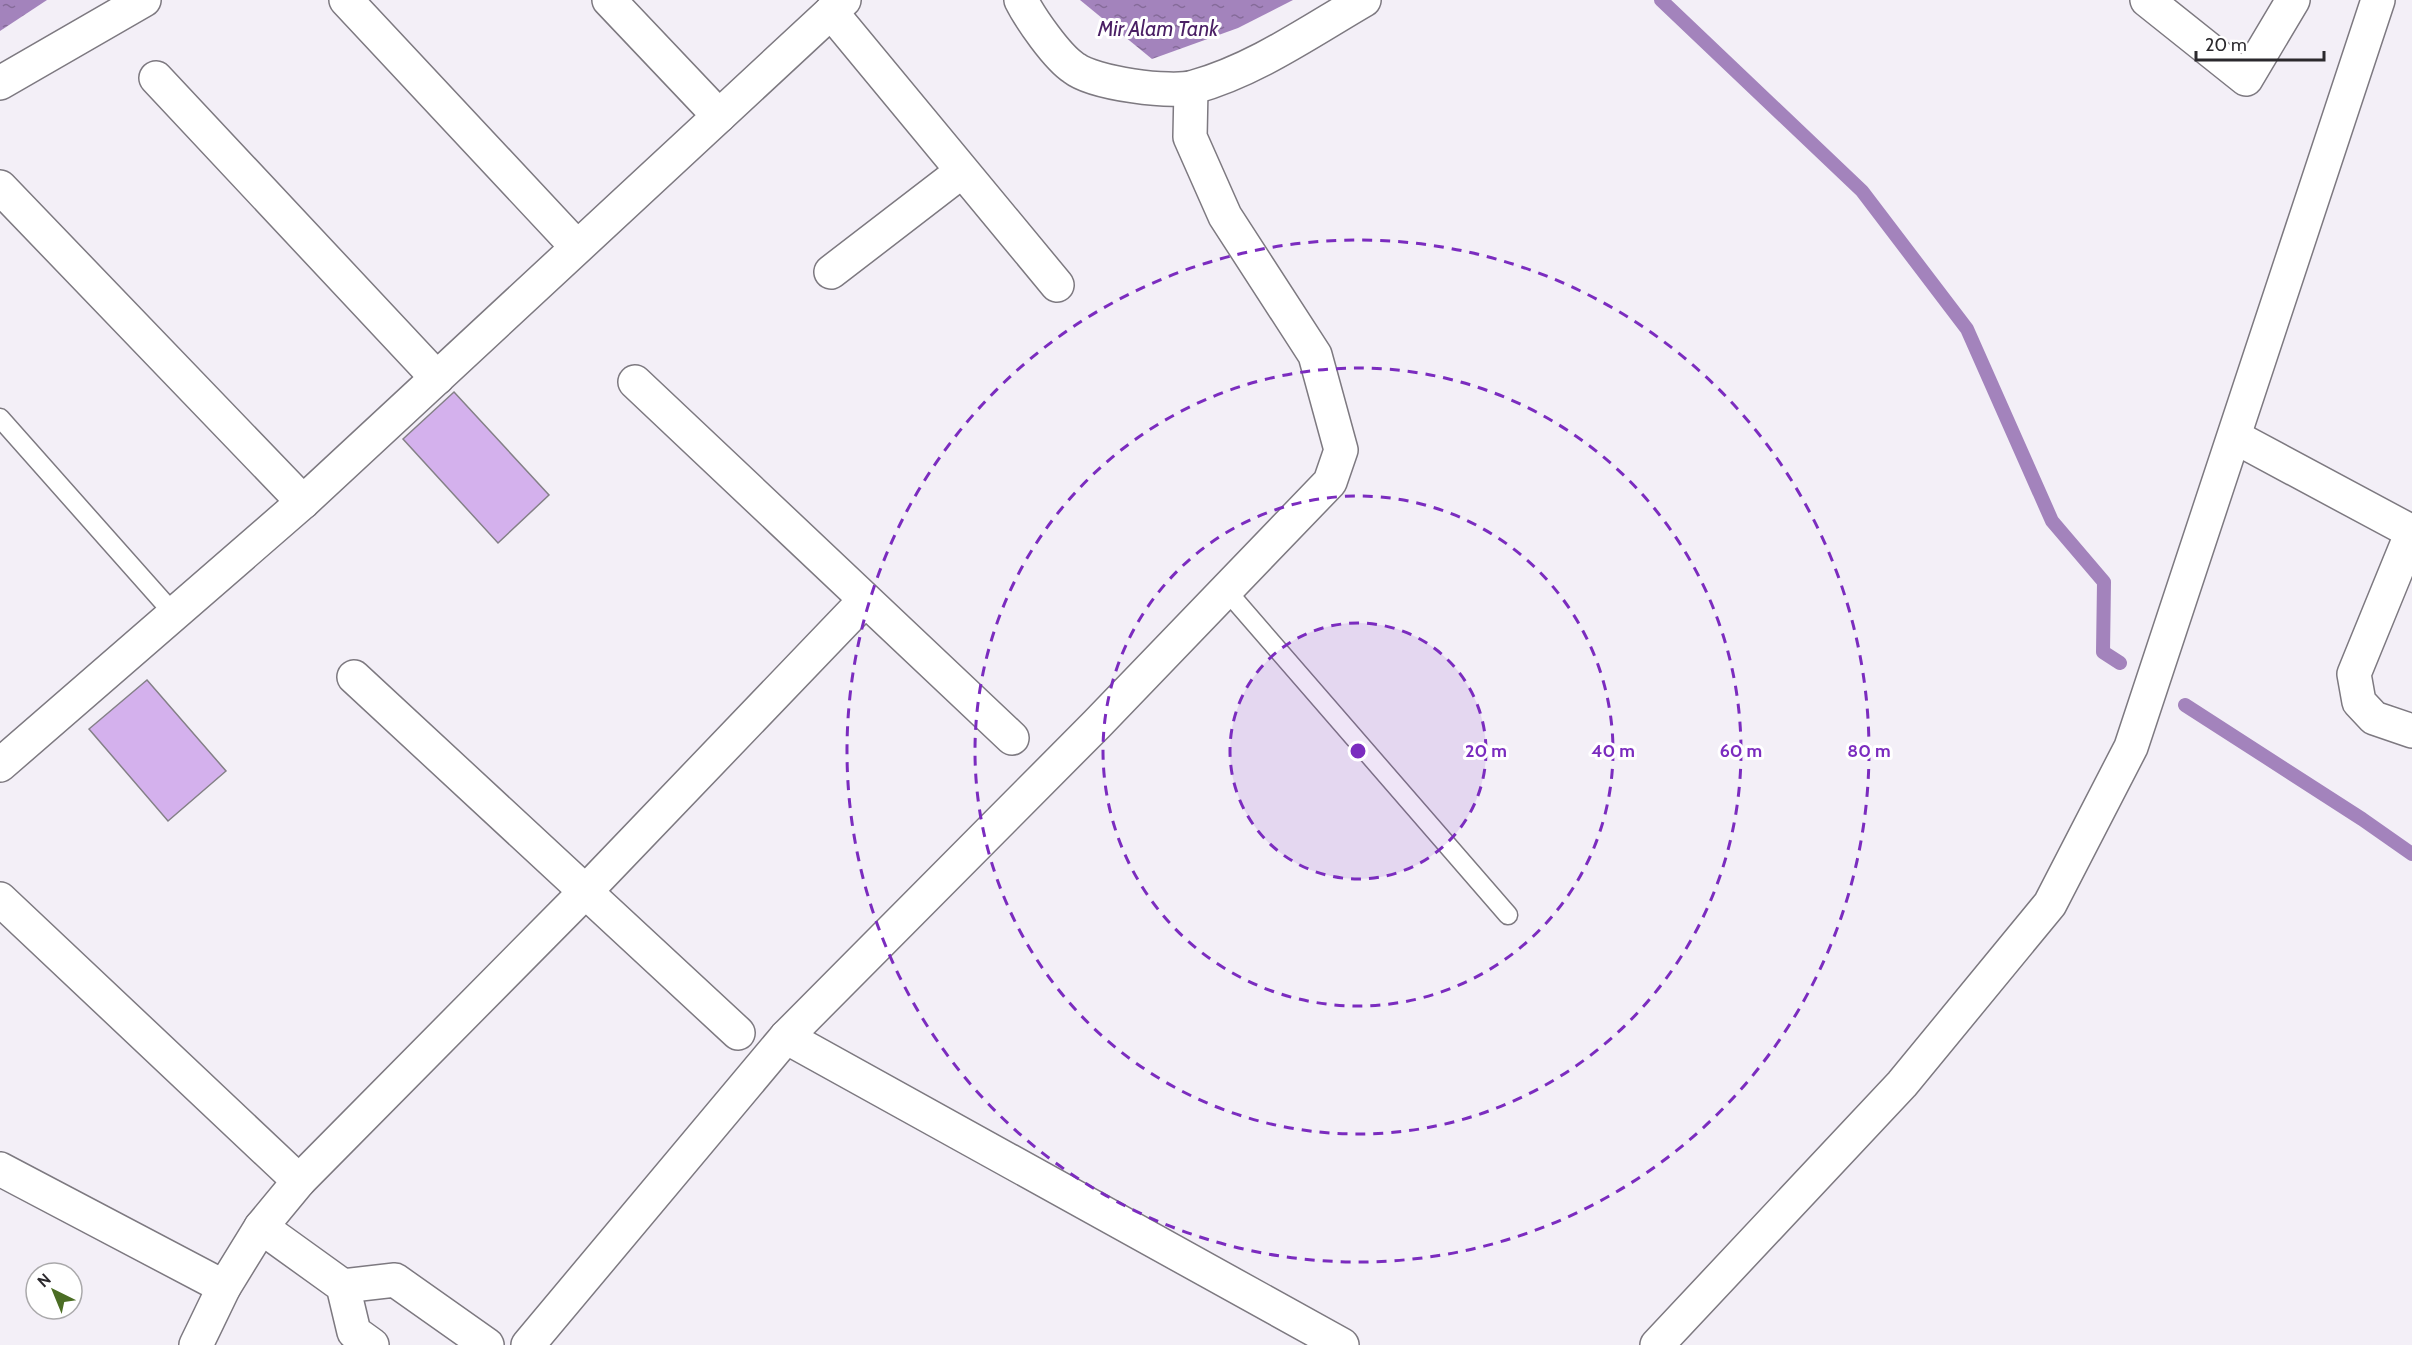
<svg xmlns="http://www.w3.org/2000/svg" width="2412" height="1345" font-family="Cabin,sans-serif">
  <defs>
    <pattern id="water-ripples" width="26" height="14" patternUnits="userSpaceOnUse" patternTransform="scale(1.5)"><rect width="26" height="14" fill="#a383bc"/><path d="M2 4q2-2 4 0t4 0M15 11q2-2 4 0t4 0" fill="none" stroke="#856b99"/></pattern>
  </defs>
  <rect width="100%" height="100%" fill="#f3eff7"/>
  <g fill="url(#water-ripples)">
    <path d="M0 0H47L0 31Z"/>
    <path d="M1080 0H1293L1238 28 1152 59Z"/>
  </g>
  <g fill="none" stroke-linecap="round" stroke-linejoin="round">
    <g stroke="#a383bc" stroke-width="14">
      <path d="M1661 0 1862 191 1967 329 2052 521 2104 582 2103 652 2120 663"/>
      <path d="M2185 705 2362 819 2412 854"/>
    </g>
  </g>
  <g fill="#d4b1ed" stroke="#848087" stroke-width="1.5">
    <path d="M454 392 549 495 498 543 403 439Z"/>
    <path d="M147 680 226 771 168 821 89 729Z"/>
  </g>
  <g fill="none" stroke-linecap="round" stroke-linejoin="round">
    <defs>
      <g id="service">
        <path d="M0 418 174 614"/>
        <path d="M1226 590 1508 915"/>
      </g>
      <g id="minor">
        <path d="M346 0 577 247"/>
        <path d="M609 0 719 116"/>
        <path d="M1021 0C1030 18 1057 57 1074 68 1093 83 1171 94 1194 87 1255 70 1309 32 1364 0"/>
        <path d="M2147 0 2246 79 2293 0"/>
        <path d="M831 12 1057 285"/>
        <path d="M156 78 437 378"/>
        <path d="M0 83 144 0"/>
        <path d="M0 187 303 502"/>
        <path d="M831 272 961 172"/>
        <path d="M635 382 1012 738"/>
        <path d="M2235 437 2412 532"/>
        <path d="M2412 532 2354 674 2359 702 2374 718 2412 731"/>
        <path d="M354 677 738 1033"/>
        <path d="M0 765 303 502 844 0"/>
        <path d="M0 899 299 1181"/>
        <path d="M786 1037 1342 1345"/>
        <path d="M0 1169 224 1287"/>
        <path d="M261 1227 343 1286 354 1332 372 1345"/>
        <path d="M343 1286 395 1280 487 1345"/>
        <path d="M196 1345 224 1287 261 1227 299 1181 586 891 865 600"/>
        <path d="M528 1345 786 1037 1097 724 1330 482 1341 450 1315 355 1225 216 1190 137 1191 88"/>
      </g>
      <path id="secondary" d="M1657 1345 1902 1084 2050 904 2131 747 2378 0"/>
    </defs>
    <use href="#service" stroke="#7d7980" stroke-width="21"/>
    <use href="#minor" stroke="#7d7980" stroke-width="36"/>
    <use href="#secondary" stroke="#7d7980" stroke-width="36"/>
    <use href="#service" stroke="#fff" stroke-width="18"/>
    <use href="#minor" stroke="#fff" stroke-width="33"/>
    <use href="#secondary" stroke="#fff" stroke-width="33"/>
  </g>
  <circle cx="1358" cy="751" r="128" fill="#7b2cbf" fill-opacity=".12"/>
  <g fill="none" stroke="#7b2cbf" stroke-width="3" stroke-dasharray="10 8">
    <circle cx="1358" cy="751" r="128"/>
    <circle cx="1358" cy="751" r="255"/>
    <circle cx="1358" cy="751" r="383"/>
    <circle cx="1358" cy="751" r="511"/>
  </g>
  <g text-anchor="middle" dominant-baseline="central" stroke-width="6" stroke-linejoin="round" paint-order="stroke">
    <g font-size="21" font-style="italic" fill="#4b2065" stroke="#fff">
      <text x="1158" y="28">Mir Alam Tank</text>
    </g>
  </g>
  <circle cx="1358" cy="751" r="9" fill="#7b2cbf" stroke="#fff" stroke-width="3"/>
  <g font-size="18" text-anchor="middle" font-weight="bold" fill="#7b2cbf" stroke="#fff" stroke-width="6" stroke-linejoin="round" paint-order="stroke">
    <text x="1486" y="757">20 m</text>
    <text x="1613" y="757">40 m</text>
    <text x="1741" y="757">60 m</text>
    <text x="1869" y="757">80 m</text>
  </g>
  <g transform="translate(54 1291) rotate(317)"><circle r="28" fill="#ffffff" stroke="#aaa9ab" stroke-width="1.5"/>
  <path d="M0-4.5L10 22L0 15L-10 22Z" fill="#4b6d24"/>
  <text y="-9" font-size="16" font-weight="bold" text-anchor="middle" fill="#2b292d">N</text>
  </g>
  <path d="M2196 51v9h128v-9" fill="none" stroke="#2b292d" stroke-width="3"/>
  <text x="2205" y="51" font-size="18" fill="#2b292d" stroke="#ffffff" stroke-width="4.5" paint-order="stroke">20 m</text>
</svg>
